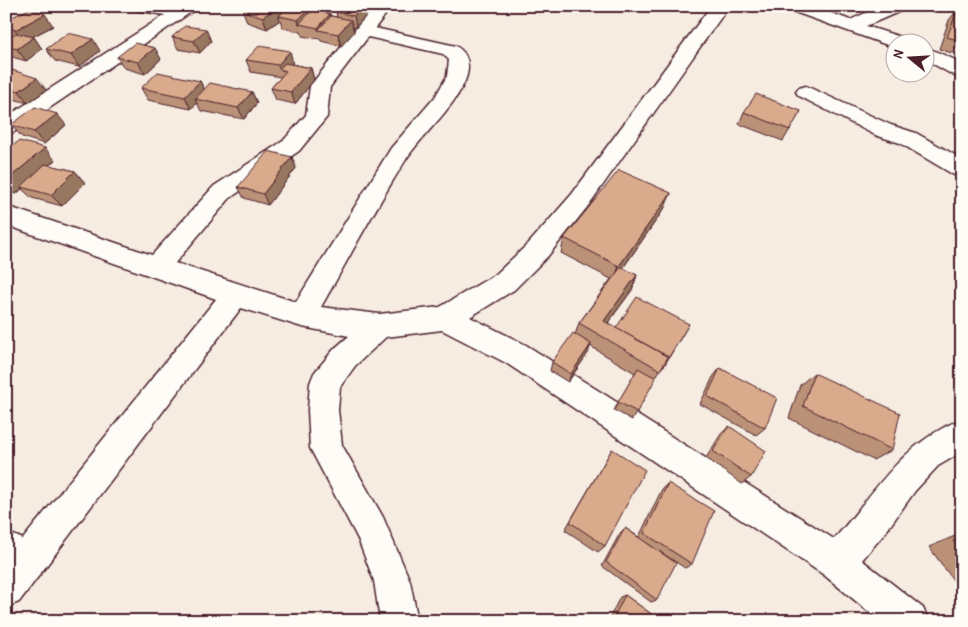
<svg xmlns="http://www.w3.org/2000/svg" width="968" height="627" font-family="'Patrick Hand',sans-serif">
  <rect width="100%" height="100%" fill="#f6ece1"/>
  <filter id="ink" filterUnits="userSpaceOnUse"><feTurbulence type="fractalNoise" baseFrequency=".02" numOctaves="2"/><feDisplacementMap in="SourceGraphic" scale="10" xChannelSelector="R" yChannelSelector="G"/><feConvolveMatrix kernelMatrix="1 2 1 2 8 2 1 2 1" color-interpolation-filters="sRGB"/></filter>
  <g filter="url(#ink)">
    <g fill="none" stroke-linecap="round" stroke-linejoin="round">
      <defs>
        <g id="minor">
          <path d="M132 6H200L14 132 6 134V117L165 15 135 10Z"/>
          <path d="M374 6H392L375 28 456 46C467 53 470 62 467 75 460 102 423 134 407 158 376 206 349 258 321 307L379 314 440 307 496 274 530 242 572 194 711 6H729L588 206 548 256 514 290 470 317 526 345 834 539C876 492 900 444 962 419V452L938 466 915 491 885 533 862 560 923 608 929 621H880L824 575 506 363 442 330 386 337 355 366 340 387 338 410 342 445 383 517 410 581 418 621H380L374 581 358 539 310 448 308 410 310 383 314 373 335 348 349 336 302 327 241 308 19 602 6 607V532L23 539 216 299 6 225V206L152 255 214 186 283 141 306 115 310 86ZM368 37 443 54 449 60 447 76 435 97 391 148 296 302 175 263 230 198 299 151 327 117 330 87Z"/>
          <path d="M786 6H812L850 20 881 6H906L903 10 866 26 904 38 906 42H896V47L890 46 789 10Z"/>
          <path d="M926 47 962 63V80L926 60Z"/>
          <path d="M806 86 891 125 916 133 962 159V177L954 175 900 143 875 135 799 96 796 92 799 88Z"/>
        </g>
      </defs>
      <use href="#minor" stroke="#4a1f2b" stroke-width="3"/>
      <use href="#minor" fill="#fdfcf7" fill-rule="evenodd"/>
    </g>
    <g fill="#bb9278" stroke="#4a1f2b">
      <path d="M249 6H280L282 13 330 14 331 16 337 17 336 12 338 9 335 8V6H374L368 15 366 14V16L356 27H353L354 32 341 46 321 41 320 39 302 36 301 32 283 28 280 20 267 29 247 22 243 11Z"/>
      <path d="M958 9 961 41 952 53 939 49 949 20Z"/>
      <path d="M6 20 53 26 32 37H34L42 49 26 61 9 56 6 53V40L12 36 10 35 6 30Z"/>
      <path d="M172 37 211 41 200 53 178 49Z"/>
      <path d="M962 40V58L957 57 961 41Z"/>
      <path d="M46 49 100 51 79 67 55 61Z"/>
      <path d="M117 57 161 59 145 74 124 68Z"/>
      <path d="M246 60 293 63 292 64 311 68 314 80 295 104 276 100 271 88 281 77 251 72Z"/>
      <path d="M6 74 46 90 28 103 6 97Z"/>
      <path d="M200 81 204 89 252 92 257 103 244 119 201 111 197 103 191 109 148 100 141 88Z"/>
      <path d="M801 111 783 141 739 124 744 112Z"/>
      <path d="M11 125H66L44 144 22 137Z"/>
      <path d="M6 151 55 160 49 165 75 171 85 183 62 206 32 198 22 189 16 194 6 191Z"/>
      <path d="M292 157 296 168 268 205 244 198 238 187Z"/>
      <path d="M671 193 664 209 623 268 637 275 632 290 608 323 616 328 689 324 664 366H663L655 378 632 420 614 410 635 373 590 346 588 353 568 382 550 371 552 362 575 335 579 323 611 279 561 253 564 238Z"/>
      <path d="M720 368 765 428 756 435 700 404 713 377Z"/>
      <path d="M814 373 892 450 873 460 789 418 800 385Z"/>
      <path d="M729 426 751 477 742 484 706 458 721 434Z"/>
      <path d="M612 449 605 546 598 552 565 530Z"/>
      <path d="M668 483 692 564 685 568 648 544 657 600 651 602 602 566 620 533 625 528 639 537 662 489Z"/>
      <path d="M962 533V592L929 547Z"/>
      <path d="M625 595 661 621H608L620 597Z"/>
    </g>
    <g fill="#987761" stroke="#4a1f2b">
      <path d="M279 6H280L283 17 279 16 280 20 267 29 263 17Z"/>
      <path d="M362 6H365L366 16 356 27 354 16Z"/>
      <path d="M366 6H374L368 15Z"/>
      <path d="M308 10 311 22 299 24 298 20Z"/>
      <path d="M45 14 53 26 24 41 15 30Z"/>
      <path d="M330 14 333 26 318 30V28Z"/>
      <path d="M351 20 354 32 341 46 338 34Z"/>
      <path d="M206 29 211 41 200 53 194 41Z"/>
      <path d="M34 37 42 49 26 61 17 49Z"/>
      <path d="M93 39 100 51 79 67 71 55Z"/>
      <path d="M155 48 161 59 145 74 138 62Z"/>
      <path d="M290 51 293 63 286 71 279 69 278 65Z"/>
      <path d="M311 68 314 80 295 104 291 92Z"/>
      <path d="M37 78 46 90 28 103 19 91Z"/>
      <path d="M200 81 206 93 195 99 197 103 191 109 185 97Z"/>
      <path d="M252 92 257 103 244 119 238 108Z"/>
      <path d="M6 99 11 105 6 109Z"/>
      <path d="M57 114 66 125 44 144 34 132Z"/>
      <path d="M45 148 55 160 23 188 21 187 22 189 16 194 6 184V181Z"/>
      <path d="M292 157 296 168 268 205 263 194Z"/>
      <path d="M75 171 85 183 62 206 51 195Z"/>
      <path d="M671 193 664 209 614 281 619 266Z"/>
      <path d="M637 275 632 290 599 335 604 321Z"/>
      <path d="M591 344 588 353 568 382 571 374Z"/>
    </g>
    <g fill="#d9aa8b" stroke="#4a1f2b">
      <path d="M249 6H279L263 17 243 11Z"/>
      <path d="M289 6H291L308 10 298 20 279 16Z"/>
      <path d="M341 6H362L354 16 336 12Z"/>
      <path d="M31 8 45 14 15 30 6 26V20Z"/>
      <path d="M958 9 962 10V38L961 41 947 37Z"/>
      <path d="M312 10 330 14 318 28 299 24Z"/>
      <path d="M331 16 351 20 338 34 318 30Z"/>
      <path d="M185 26 206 29 194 41 172 37Z"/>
      <path d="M16 33 34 37 17 49 6 46V40Z"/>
      <path d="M68 33 93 39 71 55 46 49Z"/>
      <path d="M135 43 155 48 138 62 117 57Z"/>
      <path d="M259 46 290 51 278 65 246 60Z"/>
      <path d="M285 63 311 68 291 92 271 88 286 71 279 69Z"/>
      <path d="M12 70 37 78 19 91 6 88V74Z"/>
      <path d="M158 72 200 81 185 97 141 88Z"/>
      <path d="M210 83 252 92 238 108 195 99Z"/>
      <path d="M756 94 801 111 790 130 744 112Z"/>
      <path d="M35 107 57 114 34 132 11 125Z"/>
      <path d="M19 141 45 148 6 181V151Z"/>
      <path d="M268 151 292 157 263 194 238 187Z"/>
      <path d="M45 164 75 171 51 195 21 187Z"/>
      <path d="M619 170 671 193 619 266 564 238Z"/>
      <path d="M621 267 637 275 604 321 668 357 660 370 579 323Z"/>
      <path d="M637 297 689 324 669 357 616 328Z"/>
      <path d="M573 333 591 344 571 374 552 362Z"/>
      <path d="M638 368 656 378 637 412 618 402Z"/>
      <path d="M720 368 777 398 765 428 707 396Z"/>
      <path d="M814 373 900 413 892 450 803 406Z"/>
      <path d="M729 426 766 451 751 477 713 451Z"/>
      <path d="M612 449 645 470 605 546 570 522Z"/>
      <path d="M668 483 714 511 692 564 644 533Z"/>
      <path d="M625 528 676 563 657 600 606 562Z"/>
      <path d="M962 537V553L953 541Z"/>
      <path d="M625 595 661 621H612Z"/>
    </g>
  </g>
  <rect width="968" height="627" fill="none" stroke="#fdfcf7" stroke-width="25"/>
  <rect x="12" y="12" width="943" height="602" fill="none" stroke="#4a1f2b" stroke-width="2" filter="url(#ink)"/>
  <g transform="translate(910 58) rotate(288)"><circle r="24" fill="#fdfcf7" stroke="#b5a4a5"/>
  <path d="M0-4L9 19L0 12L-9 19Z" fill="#4a1f2b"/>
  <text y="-8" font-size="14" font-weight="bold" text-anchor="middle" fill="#4a1f2b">N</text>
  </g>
</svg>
